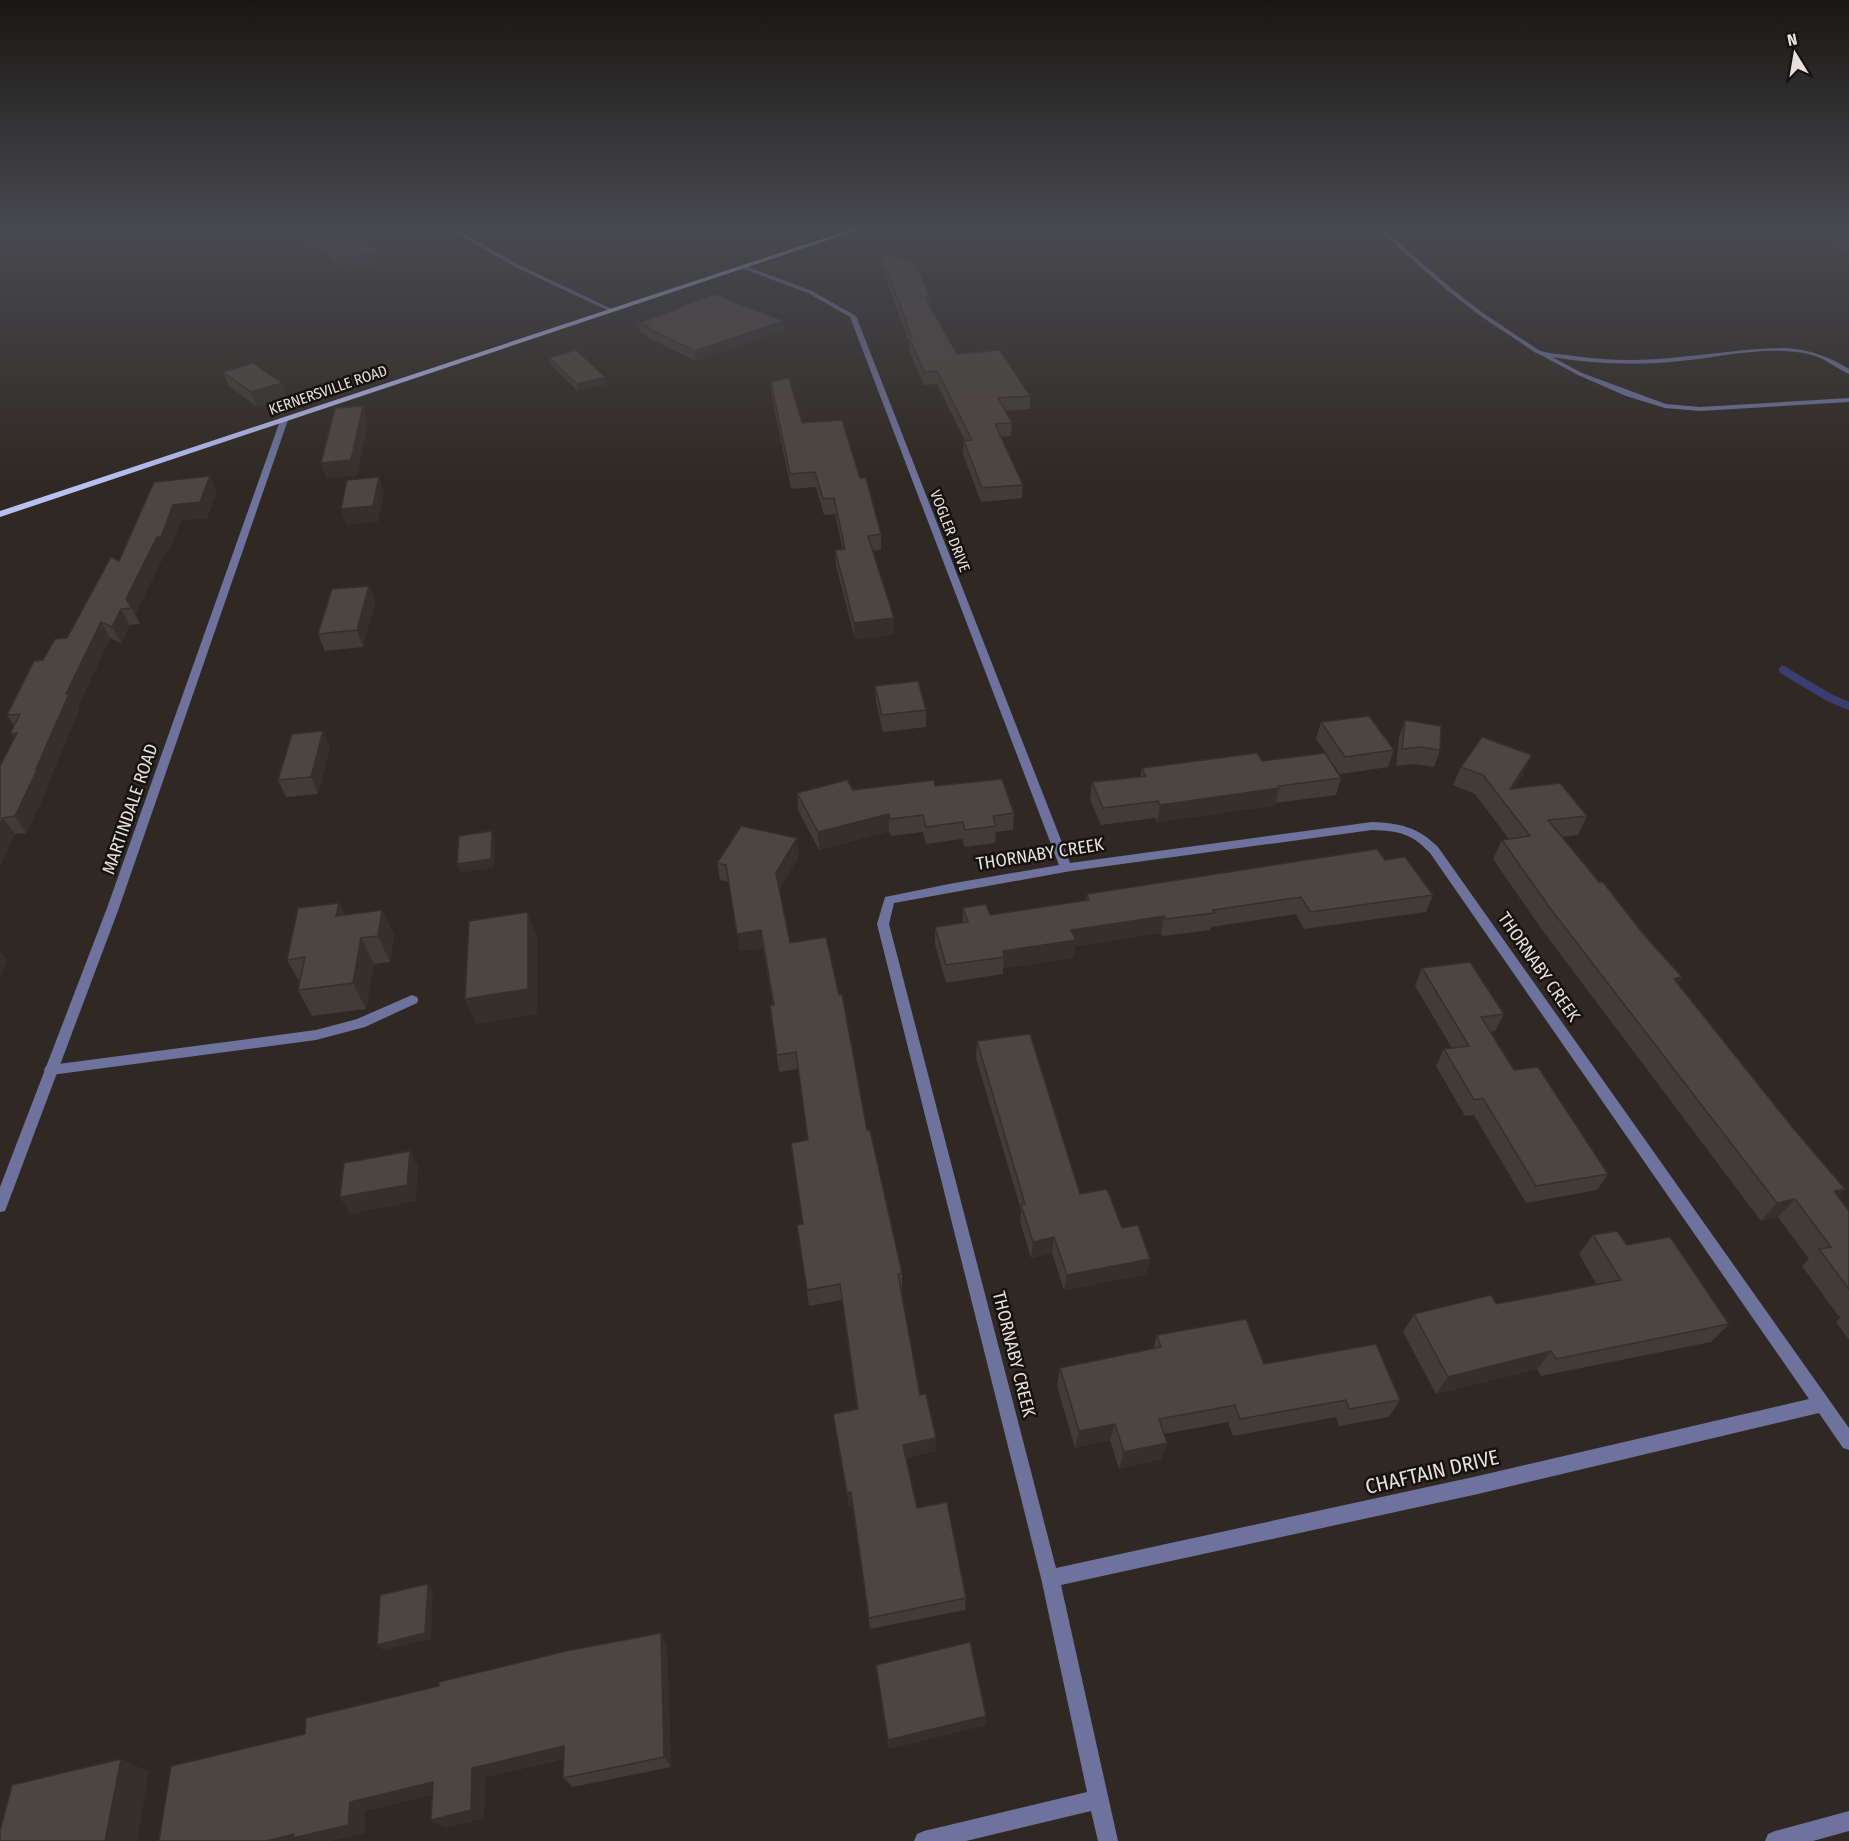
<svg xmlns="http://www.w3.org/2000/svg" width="1849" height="1841" font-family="'Fira Sans Condensed',sans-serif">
  <rect width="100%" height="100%" fill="#302923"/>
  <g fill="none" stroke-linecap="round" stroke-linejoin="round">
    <path stroke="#3a3d6f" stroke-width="8" d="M1783 670 1828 697 1849 706"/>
    <g fill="#6e739d" fill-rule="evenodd">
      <path d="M1786 348C1810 350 1828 356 1849 369V374C1835 368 1824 357 1808 354 1767 345 1722 357 1680 361 1637 366 1595 364 1552 357L1582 373 1666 404 1700 407 1849 398V402L1700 411 1665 408 1626 396 1578 375 1535 352 1538 350C1548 354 1562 354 1574 356 1609 361 1644 361 1680 357 1715 354 1750 348 1786 348Z"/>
      <path d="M412 995 417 997 418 1000 417 1003 365 1027 316 1040 51 1075 46 1074 44 1070 46 1066 51 1065 316 1030 357 1019Z"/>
    </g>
    <g fill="#6e739d" fill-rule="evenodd">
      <path d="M443 225H449L517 264 614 310 609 311 513 266Z"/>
      <path d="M1373 225H1378L1452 289 1483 313 1540 351V353H1536L1479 315 1448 291Z"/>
      <path d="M743 265 812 291 856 316 1070 863 1372 822C1399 823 1418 827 1438 847L1849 1428V1450L1843 1448 1819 1413 1478 1494 1061 1585 1118 1841H1098L1091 1811 966 1841H914L917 1834 924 1831 1087 1792 1041 1578 877 924 885 897 949 884 1059 865 850 317 808 293 741 268ZM1372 830C1399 831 1411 833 1430 853L1809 1399 1478 1476 1056 1568 889 924 894 903 1071 871Z"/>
      <path d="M281 418 288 420 119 908 7 1206 5 1211 0 1212V1187L107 908Z"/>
      <path d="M1849 1811V1831L1813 1841H1765L1768 1834 1775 1831Z"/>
    </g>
    <path fill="#b8bff3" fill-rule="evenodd" d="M864 225H873L0 517V511Z"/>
  </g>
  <g fill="#423b36">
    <path d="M277 225H349L377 252 381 265 344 272 322 249 316 250Z"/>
    <path d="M1802 225H1849V253L1802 226Z"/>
    <path d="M880 252 930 297V306L957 354 1030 396V409L1005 411 1012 423 1011 436 1001 437 1023 485 1022 498 981 502 963 454 964 441H965L937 384 924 385 909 351V342L880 263Z"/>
    <path d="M639 323 784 331 696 361 647 337 646 334 640 332Z"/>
    <path d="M549 358 606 384 578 391 551 365Z"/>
    <path d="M223 372 287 398 257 407 229 386Z"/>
    <path d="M771 382 802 423 860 478 881 534V550L873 551 894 618V634L855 639 836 566 835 550H843L835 514 824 515 816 487 791 489 772 397Z"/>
    <path d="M217 492 207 518 181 520 168 552 165 553 135 614 140 624 130 625 121 643 110 638 77 708 79 710 48 783 49 785 26 833 15 834 0 866V766L14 740 10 734 14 726 7 715 43 660 67 638 119 561Z"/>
    <path d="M369 586 375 602 363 647 325 651 318 634Z"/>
    <path d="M875 686 926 710V727L883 732 876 702Z"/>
    <path d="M1405 720 1440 750 1434 767 1415 764 1396 766 1399 737Z"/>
    <path d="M1321 722 1394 750 1388 767 1340 774 1316 739Z"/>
    <path d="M330 748 318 794 286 797 278 780Z"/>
    <path d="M1532 755 1523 774 1514 788 1587 816 1578 835 1562 837 1599 882 1682 977 1678 983 1849 1211V1340L1836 1322 1840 1318 1802 1266 1809 1259 1778 1217 1761 1221 1540 927 1493 859 1502 840 1509 839 1475 794 1453 785 1461 767Z"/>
    <path d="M1262 761 1341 778 1336 795 1275 803V805L1157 822 1155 818 1101 825 1090 800 1092 782 1140 777 1142 768Z"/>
    <path d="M935 786 1014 813 1013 830 996 832 995 843 965 847 962 839 926 844 923 832 891 836 889 831 819 850 798 810 797 793Z"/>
    <path d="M799 856 779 889 790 943 867 1130 902 1273V1288L901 1289 920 1395 936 1438V1451L906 1458 917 1508 966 1598 965 1610 870 1629 852 1505 849 1506 833 1414 857 1409 842 1300 809 1306 797 1225 803 1224 808 1140 798 1069 779 1072 770 1005H773L763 948 740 951 729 882 720 880 717 863Z"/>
    <path d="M1385 860 1433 895 1426 912 1304 929 1296 914 1211 927 1210 930 1162 936 1161 933 1075 946 1073 958 1003 968V974L946 983 935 944V927L963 923V908L990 915 1086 900 1087 894Z"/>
    <path d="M339 903 345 915 382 910 394 936 390 962 374 964 366 1009 312 1016 298 990 300 983 287 960Z"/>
    <path d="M1422 968 1504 1014 1495 1031 1490 1032 1514 1070 1608 1174 1597 1190 1526 1203 1474 1115 1465 1116 1436 1066 1444 1049 1452 1048 1415 986Z"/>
    <path d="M977 1041 1080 1194 1122 1228 1150 1259 1146 1274 1064 1290 1052 1253 1031 1258 1020 1221 1021 1210 976 1058Z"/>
    <path d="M1593 1235 1627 1245 1729 1324 1711 1342 1541 1376 1537 1369 1436 1394 1403 1332 1414 1314 1496 1304 1597 1285 1579 1254Z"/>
    <path d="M1157 1335 1264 1364 1400 1400 1389 1417 1339 1426 1336 1417 1233 1436 1228 1422 1164 1434 1167 1443 1161 1459 1119 1469 1110 1440 1075 1448 1057 1386 1060 1368 1153 1349Z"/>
    <path d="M667 1645 671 1767 573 1787 563 1778V1759L485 1777 484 1818 445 1828 433 1794 365 1811 364 1833 305 1734Z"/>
    <path d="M876 1665 986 1716 985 1725 889 1749Z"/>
  </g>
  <g fill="#36302c">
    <path d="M318 236 322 249 316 250 312 238Z"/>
    <path d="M377 252 381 265 344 272 340 259Z"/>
    <path d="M784 321V331L696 361 695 351Z"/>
    <path d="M605 377 606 384 578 391 577 384Z"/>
    <path d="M282 383 287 398 257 407 251 392Z"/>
    <path d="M363 406 368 421 357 476 326 478 321 463Z"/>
    <path d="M210 476 217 492 207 518 181 520 168 552 165 553 135 614 126 599 173 505Z"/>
    <path d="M379 477 384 492 378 522 346 525 341 509Z"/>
    <path d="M369 586 375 602 363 647 357 630Z"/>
    <path d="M121 609 130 625 121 643 112 627Z"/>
    <path d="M894 618V634L855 639 854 623Z"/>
    <path d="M101 622 110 638 77 708 79 710 48 783 49 785 26 833 15 816 66 694Z"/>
    <path d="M323 731 330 748 318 794 311 777Z"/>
    <path d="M17 733 21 751 10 734Z"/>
    <path d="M1532 755 1523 774 1504 803 1510 789Z"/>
    <path d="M1279 788 1275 805 1157 822 1160 805Z"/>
    <path d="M889 814V831L819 850 818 832Z"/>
    <path d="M3 818 15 834 0 866V824Z"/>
    <path d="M492 831 495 840 494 867 460 873 457 864Z"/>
    <path d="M797 838 799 856 778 891 776 873Z"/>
    <path d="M339 903 351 929 336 916Z"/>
    <path d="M382 910 394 936 390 962 378 936Z"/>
    <path d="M528 912 537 938V1014L476 1024 465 999Z"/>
    <path d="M1164 916 1161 933 1075 946 1073 958 1003 968 1004 957 1003 951 1071 930Z"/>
    <path d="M761 930 763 948 740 951 737 934Z"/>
    <path d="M361 938 374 964 366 1009 353 983Z"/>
    <path d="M0 952 7 960 0 979Z"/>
    <path d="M1682 977 1669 996 1674 979Z"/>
    <path d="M410 1151 418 1167 416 1201 350 1214 340 1197Z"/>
    <path d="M1845 1189 1828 1206 1834 1191Z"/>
    <path d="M1795 1199 1778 1217 1761 1221 1777 1203Z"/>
    <path d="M1054 1237 1052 1253 1031 1258 1033 1242Z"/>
    <path d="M1150 1259 1146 1274 1064 1290 1067 1275Z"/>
    <path d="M1551 1351 1537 1369 1436 1394 1448 1377Z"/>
    <path d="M1115 1424 1110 1440 1075 1448 1079 1431Z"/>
    <path d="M936 1438V1451L904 1458 903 1445Z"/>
    <path d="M1167 1443 1161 1459 1119 1469 1124 1452Z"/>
    <path d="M851 1492 852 1505 849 1506 847 1493Z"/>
    <path d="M428 1584 433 1590 431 1639 383 1650 377 1645Z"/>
    <path d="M661 1633 667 1645 671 1767 664 1757Z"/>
    <path d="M986 1716 985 1725 889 1749 888 1740Z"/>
    <path d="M564 1746 573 1756 485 1777 484 1818 445 1828 431 1820 472 1768Z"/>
    <path d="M121 1759 149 1772 137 1841H105Z"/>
    <path d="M433 1782 447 1791 365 1811 364 1833 332 1841H266L294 1834 350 1802Z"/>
  </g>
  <g fill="#4d453f" stroke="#36302c" stroke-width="1.5">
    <path d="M292 225H349L377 252 340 259 318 236 312 238Z"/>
    <path d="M1826 225H1849V237Z"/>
    <path d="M880 252 916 264 930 297H925L957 354 1000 350 1030 396 998 398 1012 423 995 424 1023 485 982 488 964 441 972 440 937 371 924 372 909 338H912Z"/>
    <path d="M714 294 784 321 695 351 645 327 649 326 639 323Z"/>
    <path d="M576 350 605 377 577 384 549 358Z"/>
    <path d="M253 363 282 383 251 392 223 372Z"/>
    <path d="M789 378 802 423 842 420 860 478H866L881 534 868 536 894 618 854 623 835 550 845 549 834 498 823 499 815 472 790 474 771 382Z"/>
    <path d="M363 406 351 460 321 463 335 408Z"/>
    <path d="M210 476 200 502 173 505 161 537H157L126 599 132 608 121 609 112 627 101 622 66 694H69L36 769 38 768 15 816 3 818 0 824V766L17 733 10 734 20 714 7 715 34 661 43 660 55 639 67 638 111 557 119 561 154 482Z"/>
    <path d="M379 477 373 506 341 509 347 480Z"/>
    <path d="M369 586 357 630 318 634 332 589Z"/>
    <path d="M918 681 926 710 882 715 875 686Z"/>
    <path d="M1369 716 1394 750 1345 757 1321 722Z"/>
    <path d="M1405 720 1441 726 1440 750 1421 747 1402 749Z"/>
    <path d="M323 731 311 777 278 780 292 734Z"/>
    <path d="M1482 737 1532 755 1510 789 1560 783 1587 816 1548 820 1599 882H1603L1644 935 1682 977 1674 979 1793 1128 1845 1189 1834 1191 1849 1211V1289L1819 1249 1831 1247 1795 1199 1777 1203 1550 908 1502 840 1530 836 1483 775 1461 767Z"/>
    <path d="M1257 753 1262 761 1325 753 1341 778 1278 786 1279 788 1160 805 1158 801 1103 808 1092 782 1146 776 1142 768Z"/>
    <path d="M1002 779 1014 813 993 816 996 826 965 830 963 822 926 827 923 815 890 819 889 814 818 832 797 793 847 780 853 790 934 780 935 786Z"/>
    <path d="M741 826 797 838 776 873 790 943 826 937 839 995 842 994 867 1130H870L902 1273 898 1274 920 1395 926 1394 936 1438 903 1445 917 1508 947 1502 966 1598 869 1618 851 1492 847 1493 833 1414 858 1409 840 1284 807 1290 797 1225 803 1224 791 1143 808 1140 796 1052 777 1055 770 1005H774L761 930 737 934 726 865 717 863Z"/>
    <path d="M492 831 491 859 457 864 459 836Z"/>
    <path d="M1377 849 1385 860 1405 857 1433 895 1310 912 1301 897 1213 910 1214 913 1166 919 1164 916 1071 930 1076 940 1003 951 1004 957 946 965 935 927 968 922 963 908 986 904 990 915 1089 900 1087 894Z"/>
    <path d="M339 903 336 916 382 910 378 936 361 938 353 983 298 990 305 957 287 960 298 908Z"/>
    <path d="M528 912V989L465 999 469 921Z"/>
    <path d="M1470 962 1504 1014 1481 1017 1514 1070 1538 1067 1608 1174 1536 1186 1483 1098 1474 1100 1444 1049 1469 1046 1422 968Z"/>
    <path d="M1030 1034 1080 1194 1107 1189 1122 1228 1138 1225 1150 1259 1067 1275 1054 1237 1033 1242 1021 1205 1025 1204 977 1041Z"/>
    <path d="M410 1151 407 1185 340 1197 344 1163Z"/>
    <path d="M1617 1231 1627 1245 1670 1237 1729 1324 1556 1359 1551 1351 1448 1377 1414 1314 1491 1295 1496 1304 1621 1280 1593 1235Z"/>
    <path d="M1246 1319 1264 1364 1376 1344 1400 1400 1349 1409 1346 1400 1240 1419 1235 1405 1159 1419 1167 1443 1124 1452 1115 1424 1079 1431 1060 1368 1161 1347 1157 1335Z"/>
    <path d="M428 1584 425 1633 377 1645 380 1595Z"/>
    <path d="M661 1633 664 1757 563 1778 564 1746 472 1768 471 1810 431 1820 433 1782 350 1802 348 1825 293 1838 294 1834 266 1841H159L171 1766 305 1734 306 1718 439 1686V1682L566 1651Z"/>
    <path d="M970 1642 986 1716 888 1740 876 1665Z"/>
    <path d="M121 1759 105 1841H0V1831L12 1785Z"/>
  </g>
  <linearGradient id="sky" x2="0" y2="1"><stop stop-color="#1a1713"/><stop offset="0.47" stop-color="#484950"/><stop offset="1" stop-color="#484950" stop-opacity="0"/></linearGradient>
  <rect width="1849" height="482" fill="url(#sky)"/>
  <g text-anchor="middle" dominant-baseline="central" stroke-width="5" stroke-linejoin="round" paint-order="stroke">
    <g font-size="15" fill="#e6e1dd" stroke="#15120f">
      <text transform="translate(328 390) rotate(-19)">KERNERSVILLE ROAD</text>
      <text transform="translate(950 531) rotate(69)">VOGLER DRIVE</text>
    </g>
    <g font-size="18" fill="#e6e1dd" stroke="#15120f">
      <text transform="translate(130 809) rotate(-71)">MARTINDALE ROAD</text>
      <text transform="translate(1040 854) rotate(-9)">THORNABY CREEK</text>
      <text transform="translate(1539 967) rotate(55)">THORNABY CREEK</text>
      <text transform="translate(1014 1354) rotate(76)">THORNABY CREEK</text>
    </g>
    <g font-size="21" fill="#e6e1dd" stroke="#15120f">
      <text transform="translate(1432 1472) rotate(-13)">CHAFTAIN DRIVE</text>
    </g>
  </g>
  <g transform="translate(1795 54) rotate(349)" stroke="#15120f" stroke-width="4.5" paint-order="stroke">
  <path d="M0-4.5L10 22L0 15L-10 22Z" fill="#e6e1dd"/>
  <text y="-9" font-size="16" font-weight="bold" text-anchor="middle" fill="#e6e1dd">N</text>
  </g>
</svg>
